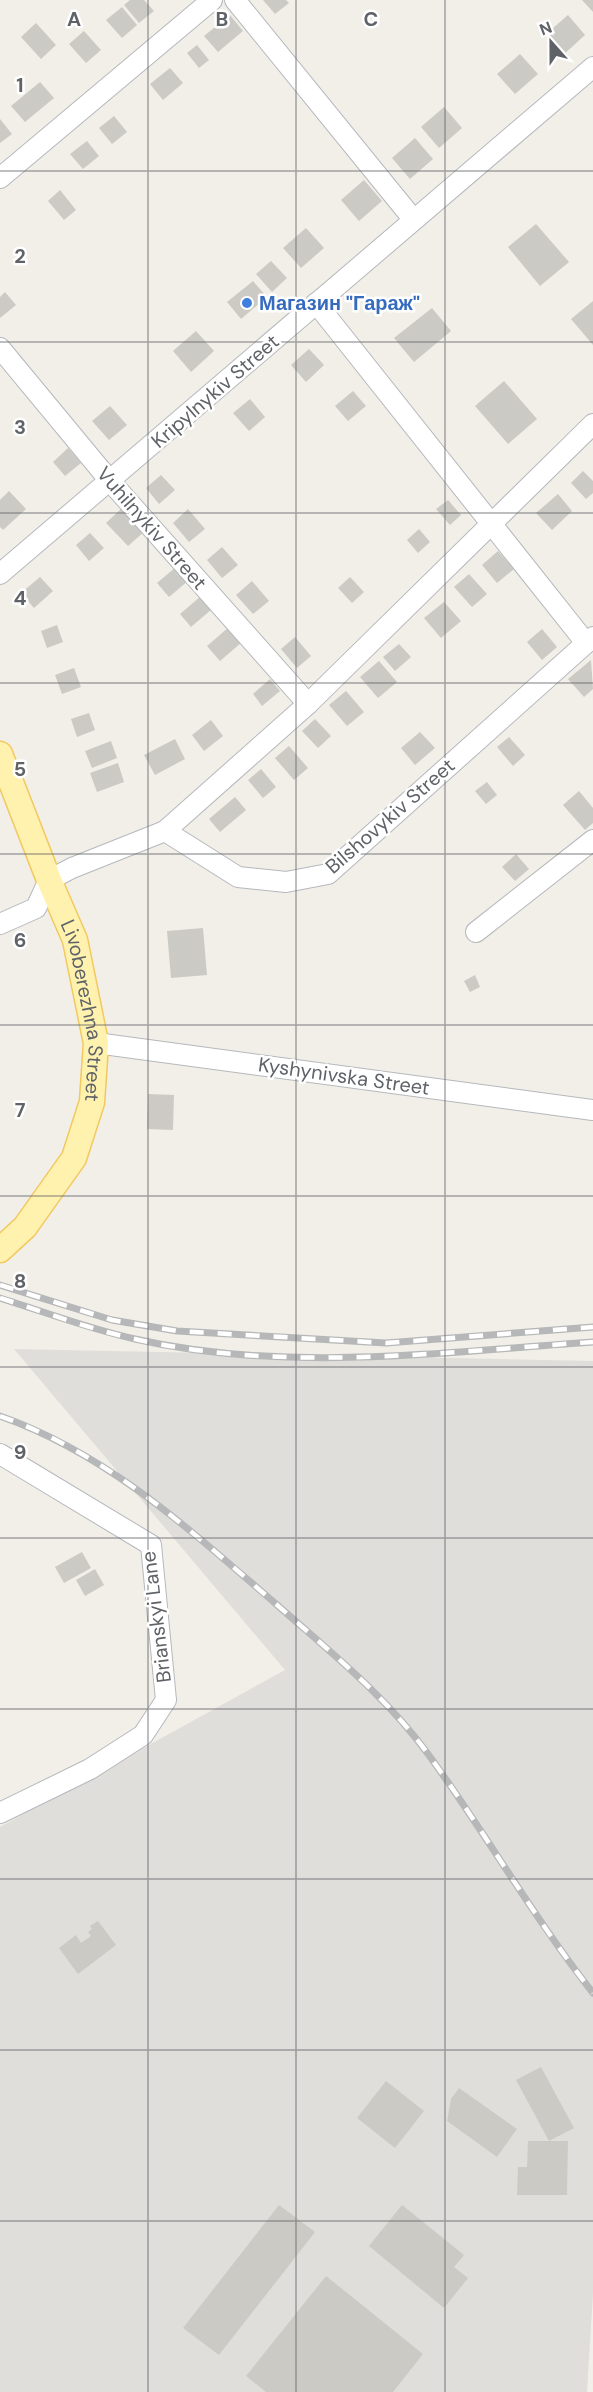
<svg xmlns="http://www.w3.org/2000/svg" width="593" height="2392" font-family="'DM Sans',sans-serif">
  <rect width="100%" height="100%" fill="#f1efe8"/>
  <path fill="#e0deda" d="M14 1349 593 1361V2294L587 2392H0V1827L285 1670Z"/>
  <g fill="#cccac5">
    <path d="M130 0H144L154 11 139 23 124 5Z"/>
    <path d="M263 0H286L289 3 275 14Z"/>
    <path d="M582 0H593V12Z"/>
    <path d="M122 7 137 25 122 38 106 20Z"/>
    <path d="M230 15 243 31 218 52 204 36Z"/>
    <path d="M568 15 585 35 563 55 545 35Z"/>
    <path d="M36 23 56 45 41 59 21 37Z"/>
    <path d="M84 31 101 50 86 63 69 44Z"/>
    <path d="M197 45 209 60 199 68 187 53Z"/>
    <path d="M520 54 538 74 515 94 497 74Z"/>
    <path d="M170 68 183 83 163 100 150 84Z"/>
    <path d="M40 82 54 98 25 122 11 106Z"/>
    <path d="M444 107 462 128 439 148 421 127Z"/>
    <path d="M114 116 127 132 112 144 99 128Z"/>
    <path d="M0 119 12 134 0 143Z"/>
    <path d="M415 138 433 159 410 179 392 158Z"/>
    <path d="M87 141 99 156 83 169 70 154Z"/>
    <path d="M364 180 382 201 359 221 341 200Z"/>
    <path d="M60 190 76 210 64 220 48 201Z"/>
    <path d="M536 224 569 262 540 286 508 247Z"/>
    <path d="M306 228 324 248 301 268 283 248Z"/>
    <path d="M271 261 287 278 272 292 256 274Z"/>
    <path d="M253 281 267 297 241 319 227 302Z"/>
    <path d="M5 292 16 305 0 318V297Z"/>
    <path d="M593 301V345L571 319Z"/>
    <path d="M432 308 451 331 414 362 394 338Z"/>
    <path d="M196 331 214 351 191 372 173 351Z"/>
    <path d="M309 349 324 365 306 382 291 365Z"/>
    <path d="M504 381 537 419 508 444 475 406Z"/>
    <path d="M353 391 366 406 348 421 335 406Z"/>
    <path d="M250 399 265 417 249 431 233 413Z"/>
    <path d="M110 406 127 425 109 440 92 421Z"/>
    <path d="M68 448 81 463 65 476 53 462Z"/>
    <path d="M583 471 593 481V493L586 499 571 483Z"/>
    <path d="M161 475 175 490 159 504 146 488Z"/>
    <path d="M9 491 26 509 3 530 0 527V500Z"/>
    <path d="M558 494 572 511 552 530 536 513Z"/>
    <path d="M448 500 461 515 450 525 436 509Z"/>
    <path d="M123 507 145 531 128 546 106 523Z"/>
    <path d="M188 509 205 529 189 542 173 523Z"/>
    <path d="M419 529 430 542 418 553 407 540Z"/>
    <path d="M90 533 104 548 89 561 76 545Z"/>
    <path d="M222 547 238 565 222 578 207 560Z"/>
    <path d="M498 551 514 569 497 583 482 565Z"/>
    <path d="M176 567 188 581 169 597 157 583Z"/>
    <path d="M469 574 487 594 472 607 454 587Z"/>
    <path d="M40 577 53 591 34 608 21 593Z"/>
    <path d="M350 577 364 592 352 603 338 588Z"/>
    <path d="M252 581 269 601 253 614 236 595Z"/>
    <path d="M201 596 212 609 191 627 180 614Z"/>
    <path d="M444 602 461 621 441 638 424 618Z"/>
    <path d="M57 625 63 642 47 648 41 631Z"/>
    <path d="M229 627 242 642 220 661 207 646Z"/>
    <path d="M542 629 557 647 542 660 527 642Z"/>
    <path d="M295 637 311 656 297 668 281 649Z"/>
    <path d="M399 644 411 657 395 671 383 657Z"/>
    <path d="M591 660 593 689 584 697 568 679Z"/>
    <path d="M379 661 397 682 378 698 360 677Z"/>
    <path d="M74 668 81 687 62 694 55 675Z"/>
    <path d="M270 679 280 691 262 706 253 694Z"/>
    <path d="M346 691 364 712 347 726 329 705Z"/>
    <path d="M89 713 95 730 77 737 71 719Z"/>
    <path d="M315 719 331 736 318 748 302 731Z"/>
    <path d="M211 720 223 736 204 751 192 735Z"/>
    <path d="M420 732 435 748 415 765 401 748Z"/>
    <path d="M509 737 525 755 513 766 497 747Z"/>
    <path d="M175 739 185 759 155 775 144 755Z"/>
    <path d="M111 741 117 758 92 768 85 751Z"/>
    <path d="M289 746 308 768 294 780 275 758Z"/>
    <path d="M118 763 124 782 97 792 90 773Z"/>
    <path d="M261 769 276 787 263 798 248 780Z"/>
    <path d="M487 782 497 795 486 804 475 791Z"/>
    <path d="M579 791 593 808V823L585 830 563 805Z"/>
    <path d="M235 797 246 810 220 832 209 819Z"/>
    <path d="M516 854 529 869 515 881 502 867Z"/>
    <path d="M203 928 207 975 171 978 167 931Z"/>
    <path d="M475 975 480 987 470 992 464 981Z"/>
    <path d="M148 1094 174 1095 173 1130 147 1129Z"/>
    <path d="M82 1552 91 1568 64 1583 55 1567Z"/>
    <path d="M95 1569 104 1585 85 1596 76 1580Z"/>
    <path d="M98 1921 116 1945 78 1974 59 1948 76 1935 81 1943 91 1936 88 1932 92 1929 90 1926Z"/>
    <path d="M541 2067 574 2128 549 2141 516 2080Z"/>
    <path d="M386 2081 424 2111 395 2148 357 2118Z"/>
    <path d="M459 2088 517 2129 497 2157 447 2121 451 2099Z"/>
    <path d="M528 2141H568L567 2195H517L518 2167H527Z"/>
    <path d="M279 2205 315 2232 219 2355 183 2328Z"/>
    <path d="M402 2205 464 2255 454 2267 468 2278 444 2308 369 2246Z"/>
    <path d="M326 2276 423 2354 393 2392H266L246 2376Z"/>
  </g>
  <g fill="none" stroke-linecap="round" stroke-linejoin="round">
    <defs>
      <g id="minor">
        <path d="M235 0 413 219"/>
        <path d="M0 178 212 0"/>
        <path d="M316 303 586 643"/>
        <path d="M0 348 110 481 308 704"/>
        <path d="M0 574 593 67"/>
        <path d="M165 831 238 877 286 882 328 874 593 637"/>
        <path d="M0 924 36 908 49 880 72 868 165 831 308 704 593 424"/>
        <path d="M476 932 593 840"/>
        <path d="M96 1043 593 1110"/>
        <path d="M0 1454 151 1545 166 1700 143 1735 90 1769 0 1813"/>
      </g>
      <g id="major">
        <path id="s1" d="M0 754 49 880 75 940 96 1043 92 1102 74 1158 25 1227 0 1250"/>
      </g>
    </defs>
    <use href="#minor" stroke="#b5b8bc" stroke-width="22"/>
    <use href="#major" stroke="#f2c960" stroke-width="27"/>
    <use href="#minor" stroke="#fff" stroke-width="20"/>
    <use href="#major" stroke="#fff2af" stroke-width="24"/>
    <defs>
      <g id="rail">
        <path d="M0 1285 112 1320 177 1331 386 1343 593 1327"/>
        <path d="M0 1298C45 1312 89 1329 135 1339 284 1373 442 1352 593 1342"/>
        <path d="M0 1416C108 1454 190 1530 276 1604 329 1651 386 1696 428 1754 485 1832 533 1917 593 1993"/>
      </g>
    </defs>
    <use href="#rail" stroke="#b6b7b8" stroke-width="7"/>
    <use href="#rail" stroke="#fff" stroke-width="4.5" stroke-dasharray="14" stroke-linecap="butt"/>
  </g>
  <path fill="none" stroke="#5f6368" stroke-width="1.5" stroke-opacity="0.55" d="M148 0V2392M296 0V2392M445 0V2392M0 171H593M0 342H593M0 513H593M0 683H593M0 854H593M0 1025H593M0 1196H593M0 1367H593M0 1538H593M0 1709H593M0 1879H593M0 2050H593M0 2221H593"/>
  <circle fill="#3f7fe0" stroke="#fff" stroke-width="2" cx="247" cy="303" r="6"/>
  <g text-anchor="middle" dominant-baseline="central" stroke-width="5" stroke-linejoin="round" paint-order="stroke">
    <g font-size="20" font-weight="bold" fill="#366cbe" stroke="#fff" text-anchor="start">
      <text x="259" y="303">Магазин "Гараж"</text>
    </g>
    <g font-size="20" fill="#5f6368" stroke="#fff">
      <text transform="translate(215 391) rotate(-41)">Kripylnykiv Street</text>
      <text transform="translate(152 528) rotate(49)">Vuhilnykiv Street</text>
      <text transform="translate(390 816) rotate(-41)">Bilshovykiv Street</text>
      <text stroke="none"><textPath href="#s1" startOffset="272">Livoberezhna Street</textPath></text>
      <text transform="translate(344 1076) rotate(8)">Kyshynivska Street</text>
      <text transform="translate(156 1617) rotate(-97)">Brianskyi Lane</text>
    </g>
  </g>
  <g font-size="20" text-anchor="middle" font-weight="bold" fill="#5f6368" stroke="#fff" stroke-width="5" stroke-linejoin="round" paint-order="stroke">
    <text x="74" y="26">A</text>
    <text x="222" y="26">B</text>
    <text x="371" y="26">C</text>
    <text x="20" y="92">1</text>
    <text x="20" y="263">2</text>
    <text x="20" y="434">3</text>
    <text x="20" y="605">4</text>
    <text x="20" y="776">5</text>
    <text x="20" y="947">6</text>
    <text x="20" y="1117">7</text>
    <text x="20" y="1288">8</text>
    <text x="20" y="1459">9</text>
  </g>
  <g transform="translate(551 42) rotate(339)" stroke="#ffffff" stroke-width="4.5" paint-order="stroke">
  <path d="M0-4.5L10 22L0 15L-10 22Z" fill="#5f6368"/>
  <text y="-9" font-size="16" font-weight="bold" text-anchor="middle" fill="#5f6368">N</text>
  </g>
</svg>
